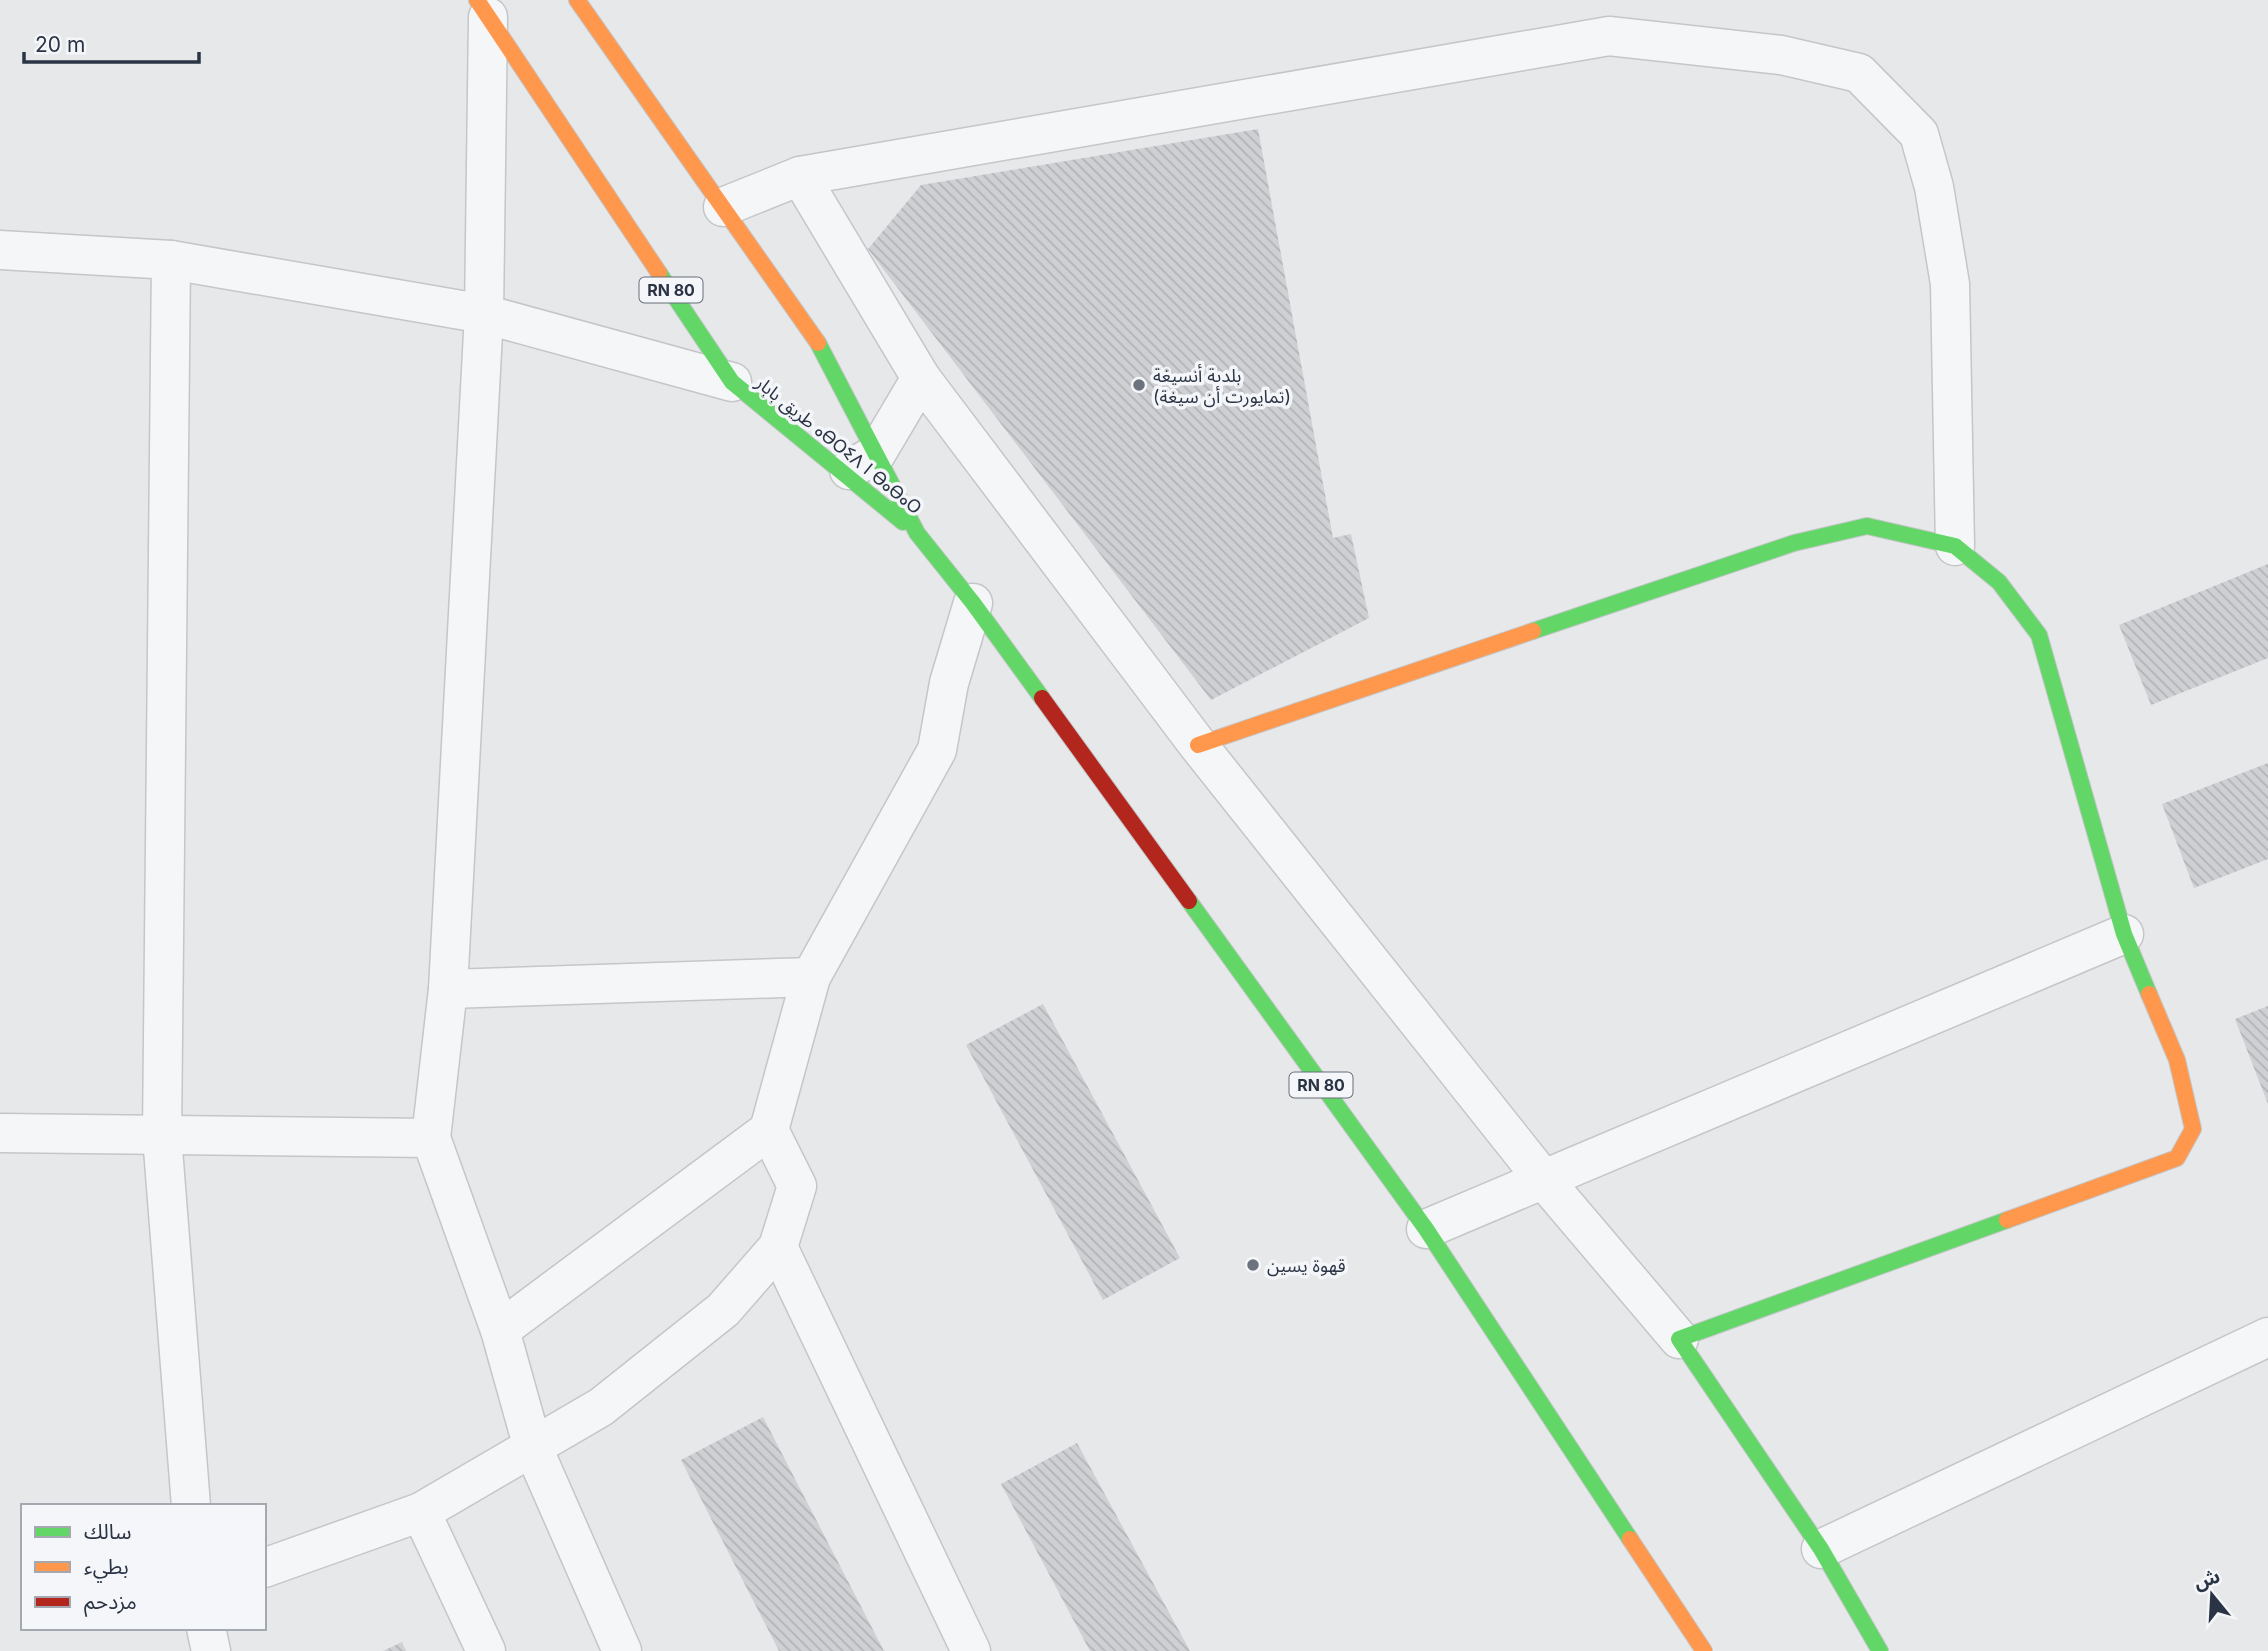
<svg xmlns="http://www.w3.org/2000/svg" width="2268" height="1651" font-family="Inter,'Noto Sans Arabic','Noto Sans Tifinagh',sans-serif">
  <defs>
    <pattern id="building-back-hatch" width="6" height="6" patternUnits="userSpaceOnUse" patternTransform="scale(1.75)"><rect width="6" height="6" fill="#ced0d3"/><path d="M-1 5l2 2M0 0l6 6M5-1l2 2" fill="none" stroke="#b1b3b6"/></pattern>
  </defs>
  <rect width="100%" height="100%" fill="#e6e8ea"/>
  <g fill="url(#building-back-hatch)">
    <path d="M1258 129 1333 538 1351 534 1369 618 1211 700 868 249 921 185Z"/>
    <path d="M2268 564V658L2151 705 2119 625Z"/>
    <path d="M2268 763V859L2194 888 2162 804Z"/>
    <path d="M1043 1004 1180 1258 1103 1300 966 1045Z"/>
    <path d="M2268 1006V1104L2235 1019Z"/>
    <path d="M763 1417 884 1651H779L681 1460Z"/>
    <path d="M1077 1443 1190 1651H1090L1001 1484Z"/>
    <path d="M402 1642 406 1651H383Z"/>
  </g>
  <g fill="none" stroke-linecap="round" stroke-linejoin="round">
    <defs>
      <g id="street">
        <path d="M488 17 484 314 448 989 431 1138 500 1330 533 1448 622 1651"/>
        <path d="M800 176 921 378 1198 745 1544 1180 1679 1339"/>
        <path d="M723 207 800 176 1609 36 1781 55 1859 73 1919 134 1934 187 1950 284 1955 546"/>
        <path d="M0 250 171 260 484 314 732 382"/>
        <path d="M171 260 162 1136 191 1506"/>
        <path d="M849 470 876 454 921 378"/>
        <path d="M448 989 811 977"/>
        <path d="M0 1133 431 1138"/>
        <path d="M1426 1229 2124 934"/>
        <path d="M778 1247 971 1651"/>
        <path d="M500 1330 769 1130 811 977 937 750 949 683 973 603"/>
        <path d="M421 1512 486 1651"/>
        <path d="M1821 1549 2268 1337"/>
        <path d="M264 1568 421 1512 601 1407 723 1310 778 1247 797 1186 769 1130"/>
        <path d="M206 1628 211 1651"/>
      </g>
      <g id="fast">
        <path d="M659 273 732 382 903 522"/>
        <path d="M818 343 917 533 973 603 1042 698"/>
        <path d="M1533 631 1794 543 1867 526 1955 546 1999 582 2039 635 2124 934 2149 994"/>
        <path d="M1189 901 1426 1229 1630 1539"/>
        <path d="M1880 1651 1821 1549 1679 1339 2007 1220"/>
      </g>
      <g id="slow">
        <path d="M477 0 659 273"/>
        <path d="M577 0 818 343"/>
        <path d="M1198 745 1533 631"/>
        <path d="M2007 1220 2177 1158 2193 1129 2177 1060 2149 994"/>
        <path d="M1630 1539 1704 1651"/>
      </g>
      <path id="jam" d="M1042 698 1189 901"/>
    </defs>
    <use href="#street" stroke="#c4c6c8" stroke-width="41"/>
    <use href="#fast" stroke="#c4c6c8" stroke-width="18"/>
    <use href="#slow" stroke="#c4c6c8" stroke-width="18"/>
    <use href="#jam" stroke="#c4c6c8" stroke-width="18"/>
    <use href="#street" stroke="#f5f6f7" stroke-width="38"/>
    <use href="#fast" stroke="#63d668" stroke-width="16"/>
    <use href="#slow" stroke="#ff974d" stroke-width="16"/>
    <use href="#jam" stroke="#b3261e" stroke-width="16"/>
  </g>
  <g fill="#6c737f" stroke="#f4f6f9" stroke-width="2.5">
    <circle cx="1139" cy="385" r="7"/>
    <circle cx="1253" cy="1265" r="7"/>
  </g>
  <g text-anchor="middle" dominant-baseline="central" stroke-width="7" stroke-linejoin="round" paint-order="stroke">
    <g fill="#f4f6f9" stroke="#676e7b" stroke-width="2">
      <rect x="639.5" y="277.5" width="63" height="25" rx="5"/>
      <rect x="1289.5" y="1072.5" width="63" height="25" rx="5"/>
    </g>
    <g font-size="16" font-weight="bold" fill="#2b3445">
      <text x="671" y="290">RN 80</text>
      <text x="1321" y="1085">RN 80</text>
    </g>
    <g font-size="18" fill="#2b3445" stroke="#f4f6f9" text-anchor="start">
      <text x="1153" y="375">بلدية أنسيغة<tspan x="1153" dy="21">(تمايورت أن سيغة)</tspan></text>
      <text x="1267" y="1265">قهوة يسين</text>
    </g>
    <g font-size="18" fill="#2b3445" stroke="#f4f6f9">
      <text transform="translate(839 445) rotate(39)">طريق بابار ⴰⴱⵔⵉⴷ ⵏ ⴱⴰⴱⴰⵔ</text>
    </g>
  </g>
  <rect x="21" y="1504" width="245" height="126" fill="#f4f6f9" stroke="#a4a8b1" stroke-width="2"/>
  <rect x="35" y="1527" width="35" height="10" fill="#63d668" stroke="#a4a8b1" stroke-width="2"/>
  <text x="84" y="1539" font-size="21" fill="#2b3445">سالك</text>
  <rect x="35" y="1562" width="35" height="10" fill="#ff974d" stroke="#a4a8b1" stroke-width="2"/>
  <text x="84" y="1574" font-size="21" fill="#2b3445">بطيء</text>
  <rect x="35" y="1597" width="35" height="10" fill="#b3261e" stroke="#a4a8b1" stroke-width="2"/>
  <text x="84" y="1609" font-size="21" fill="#2b3445">مزدحم</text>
  <g transform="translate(2212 1595) rotate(342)" stroke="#f4f6f9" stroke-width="5" paint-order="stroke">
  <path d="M0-5L12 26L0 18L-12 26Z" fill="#2b3445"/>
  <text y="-10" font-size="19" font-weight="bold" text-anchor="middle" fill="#2b3445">ش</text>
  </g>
  <path d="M24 52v10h175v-10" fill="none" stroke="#2b3445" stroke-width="3.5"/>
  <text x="35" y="52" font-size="21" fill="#2b3445" stroke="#f4f6f9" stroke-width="5" paint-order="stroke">20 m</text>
</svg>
